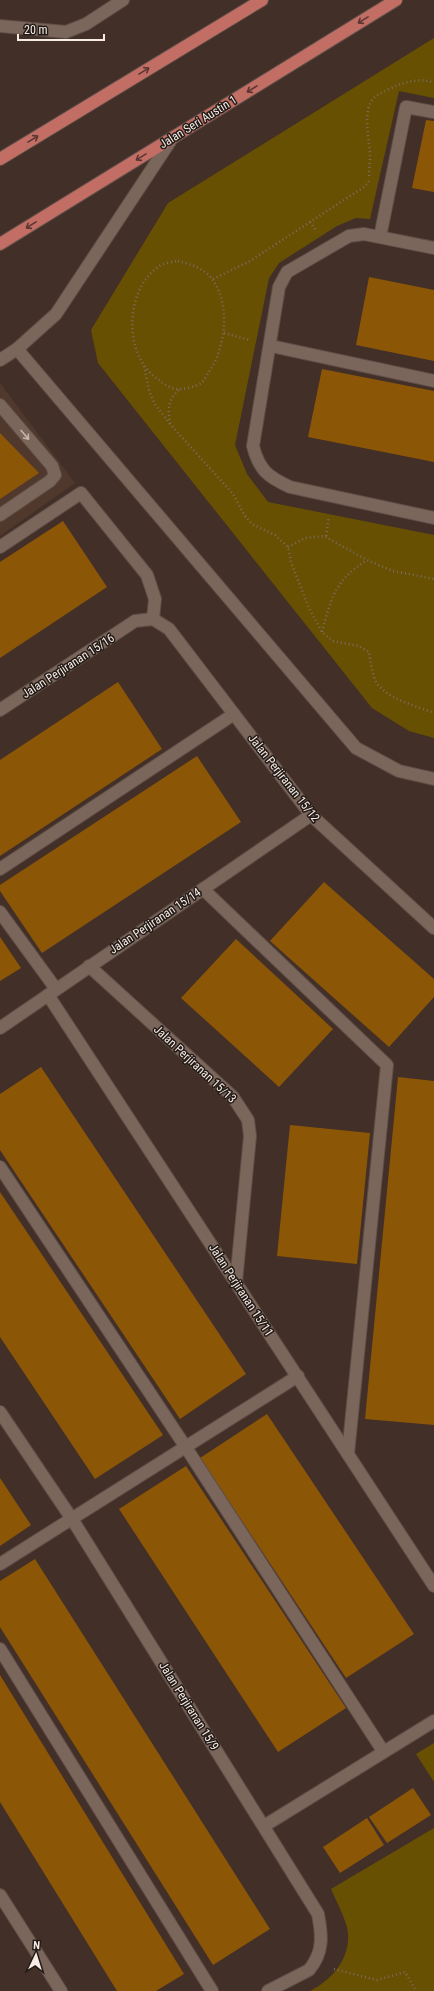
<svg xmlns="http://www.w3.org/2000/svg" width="434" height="1991" font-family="'Roboto Condensed',sans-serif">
  <rect width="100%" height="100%" fill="#422f27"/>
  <path fill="#50382d" d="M0 383 75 483 0 536Z"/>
  <g fill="#685003">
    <path d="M434 38V98L399 91 370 219 356 218 337 226 279 263 269 278 235 445 247 474 268 502 434 535V738L409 731 372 708 98 363 91 330 168 203Z"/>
    <path d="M434 1743V1782L416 1754Z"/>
    <path d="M434 1828V1991H310C332 1980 350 1959 348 1933 347 1921 336 1901 331 1889Z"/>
  </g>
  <g fill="#8c5607">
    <path d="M426 120 434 121V192L412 188Z"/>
    <path d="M369 277 434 290V361L356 345Z"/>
    <path d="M322 369 434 391V462L308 437Z"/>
    <path d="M0 433 39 473 0 499Z"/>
    <path d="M63 521 107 587 0 658V562Z"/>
    <path d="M118 682 162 749 0 856V760Z"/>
    <path d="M197 756 241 822 42 953 0 891V885Z"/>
    <path d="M324 882 434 979V997L389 1047 270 941Z"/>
    <path d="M0 937 21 968 0 981Z"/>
    <path d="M236 939 333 1029 279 1087 181 998Z"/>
    <path d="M41 1067 246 1374 180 1419 0 1150V1094Z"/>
    <path d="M398 1077 434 1081V1425L365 1419Z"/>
    <path d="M290 1125 370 1133 357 1264 277 1256Z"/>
    <path d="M0 1192 163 1435 95 1479 0 1337Z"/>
    <path d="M267 1414 414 1634 346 1678 200 1458Z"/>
    <path d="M186 1466 346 1708 278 1752 119 1509Z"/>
    <path d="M0 1478 31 1525 0 1546Z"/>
    <path d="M35 1559 270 1929 213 1965 0 1627V1581Z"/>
    <path d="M0 1675 184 1974 156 1991H117L0 1802Z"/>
    <path d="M413 1788 431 1815 387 1843 369 1817Z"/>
    <path d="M367 1818 384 1845 340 1873 323 1847Z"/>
  </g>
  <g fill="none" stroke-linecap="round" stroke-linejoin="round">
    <defs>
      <g id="minor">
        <path d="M0 26 66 32 86 24 123 0"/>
        <path d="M380 237 406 107 434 112"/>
        <path d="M434 248 364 234 349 236 287 272 279 287 253 446C259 470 268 477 290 487L434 518"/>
        <path d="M271 346 434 381"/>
        <path d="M17 349 356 748 399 771 434 779"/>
        <path d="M0 360 17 349 56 314 173 137"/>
        <path d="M0 405 52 466 55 475 50 481 0 515"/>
        <path d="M0 547 81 493 147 575 155 599 153 619"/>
        <path d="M0 710 135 621 153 619 169 629 311 815 434 928"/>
        <path d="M0 869 234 714"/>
        <path d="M203 889 387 1065 348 1454"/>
        <path d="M0 912 56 989"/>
        <path d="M89 966 233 1097 248 1120 250 1136 236 1282"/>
        <path d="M48 995 434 1586"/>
        <path d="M0 1028 311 815"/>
        <path d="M0 1167 185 1446 383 1751"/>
        <path d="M0 1412 72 1519 318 1914C322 1935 324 1952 309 1970L268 1991"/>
        <path d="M0 1564 298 1376"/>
        <path d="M0 1649 212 1991"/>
        <path d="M264 1826 434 1721"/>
        <path d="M0 1895 61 1991"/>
      </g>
      <g id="major">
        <path d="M0 159 262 0"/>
        <path d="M0 244 396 0"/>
      </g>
    </defs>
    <use href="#minor" stroke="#5e4e47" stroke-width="14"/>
    <use href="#major" stroke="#5e4e47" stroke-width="14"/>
    <g stroke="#7b6b63" stroke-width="2.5" stroke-dasharray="1 3" stroke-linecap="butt">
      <path d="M369 176C369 169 370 163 370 157 370 141 361 108 375 97 382 92 393 87 401 84 411 81 424 78 434 83"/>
      <path d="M310 222 317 232"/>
      <path d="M178 261C190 264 204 268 212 279 231 304 226 349 208 373 206 376 204 381 201 383 197 386 186 389 181 389 173 390 165 385 159 380 123 357 124 291 158 267 163 263 172 262 178 261Z"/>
      <path d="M213 279 250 261 364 187 369 181"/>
      <path d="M224 333 249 340"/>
      <path d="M144 366 149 390 154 403 171 425 233 494 245 516 252 524 275 535 288 547 291 562 309 608 322 632 333 641 359 646 369 652C371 663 372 679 380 687 393 701 417 706 434 713"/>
      <path d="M170 424C168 407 167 401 180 389"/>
      <path d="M326 536 329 517"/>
      <path d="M288 547 305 538 324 536 367 560 393 571 434 579"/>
      <path d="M322 632C331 598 335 580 367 560"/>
      <path d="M334 1969 377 1980 405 1972 416 1991"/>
    </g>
    <use href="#minor" stroke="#7b665c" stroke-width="12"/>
    <use href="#major" stroke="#c36e65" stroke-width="12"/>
  </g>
  <defs><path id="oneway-shaft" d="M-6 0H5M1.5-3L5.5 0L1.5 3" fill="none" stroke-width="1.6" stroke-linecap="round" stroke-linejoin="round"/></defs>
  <g stroke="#5a3732">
    <use href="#oneway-shaft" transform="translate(363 20) rotate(148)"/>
    <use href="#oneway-shaft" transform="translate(144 71) rotate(-31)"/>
    <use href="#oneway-shaft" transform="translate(252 89) rotate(148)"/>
    <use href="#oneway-shaft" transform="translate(33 139) rotate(-31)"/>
    <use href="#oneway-shaft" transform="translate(141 157) rotate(148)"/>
    <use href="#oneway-shaft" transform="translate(31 225) rotate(148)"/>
  </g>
  <use stroke="#c5b6ae" href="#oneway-shaft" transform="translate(25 435) rotate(50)"/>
  <g text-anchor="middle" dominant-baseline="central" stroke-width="3" stroke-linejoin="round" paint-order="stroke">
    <g font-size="12" fill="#f7ebe5" stroke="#221a16">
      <text transform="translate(198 122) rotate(-32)">Jalan Seri Austin 1</text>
      <text transform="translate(68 666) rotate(-33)">Jalan Perjiranan 15/16</text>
      <text transform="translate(284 778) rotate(52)">Jalan Perjiranan 15/12</text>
      <text transform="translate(155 921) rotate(-34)">Jalan Perjiranan 15/14</text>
      <text transform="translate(195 1064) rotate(43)">Jalan Perjiranan 15/13</text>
      <text transform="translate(241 1290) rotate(57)">Jalan Perjiranan 15/11</text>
      <text transform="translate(189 1706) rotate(58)">Jalan Perjiranan 15/9</text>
    </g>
  </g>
  <g transform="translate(36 1955) rotate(4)" stroke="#221a16" stroke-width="3" paint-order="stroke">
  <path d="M0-3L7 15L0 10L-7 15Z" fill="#f7ebe5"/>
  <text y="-6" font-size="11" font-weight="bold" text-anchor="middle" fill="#f7ebe5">N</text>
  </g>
  <path d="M18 34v6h86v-6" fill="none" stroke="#f7ebe5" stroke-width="2"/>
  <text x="24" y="34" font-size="12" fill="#f7ebe5" stroke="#221a16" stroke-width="3" paint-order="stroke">20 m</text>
</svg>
